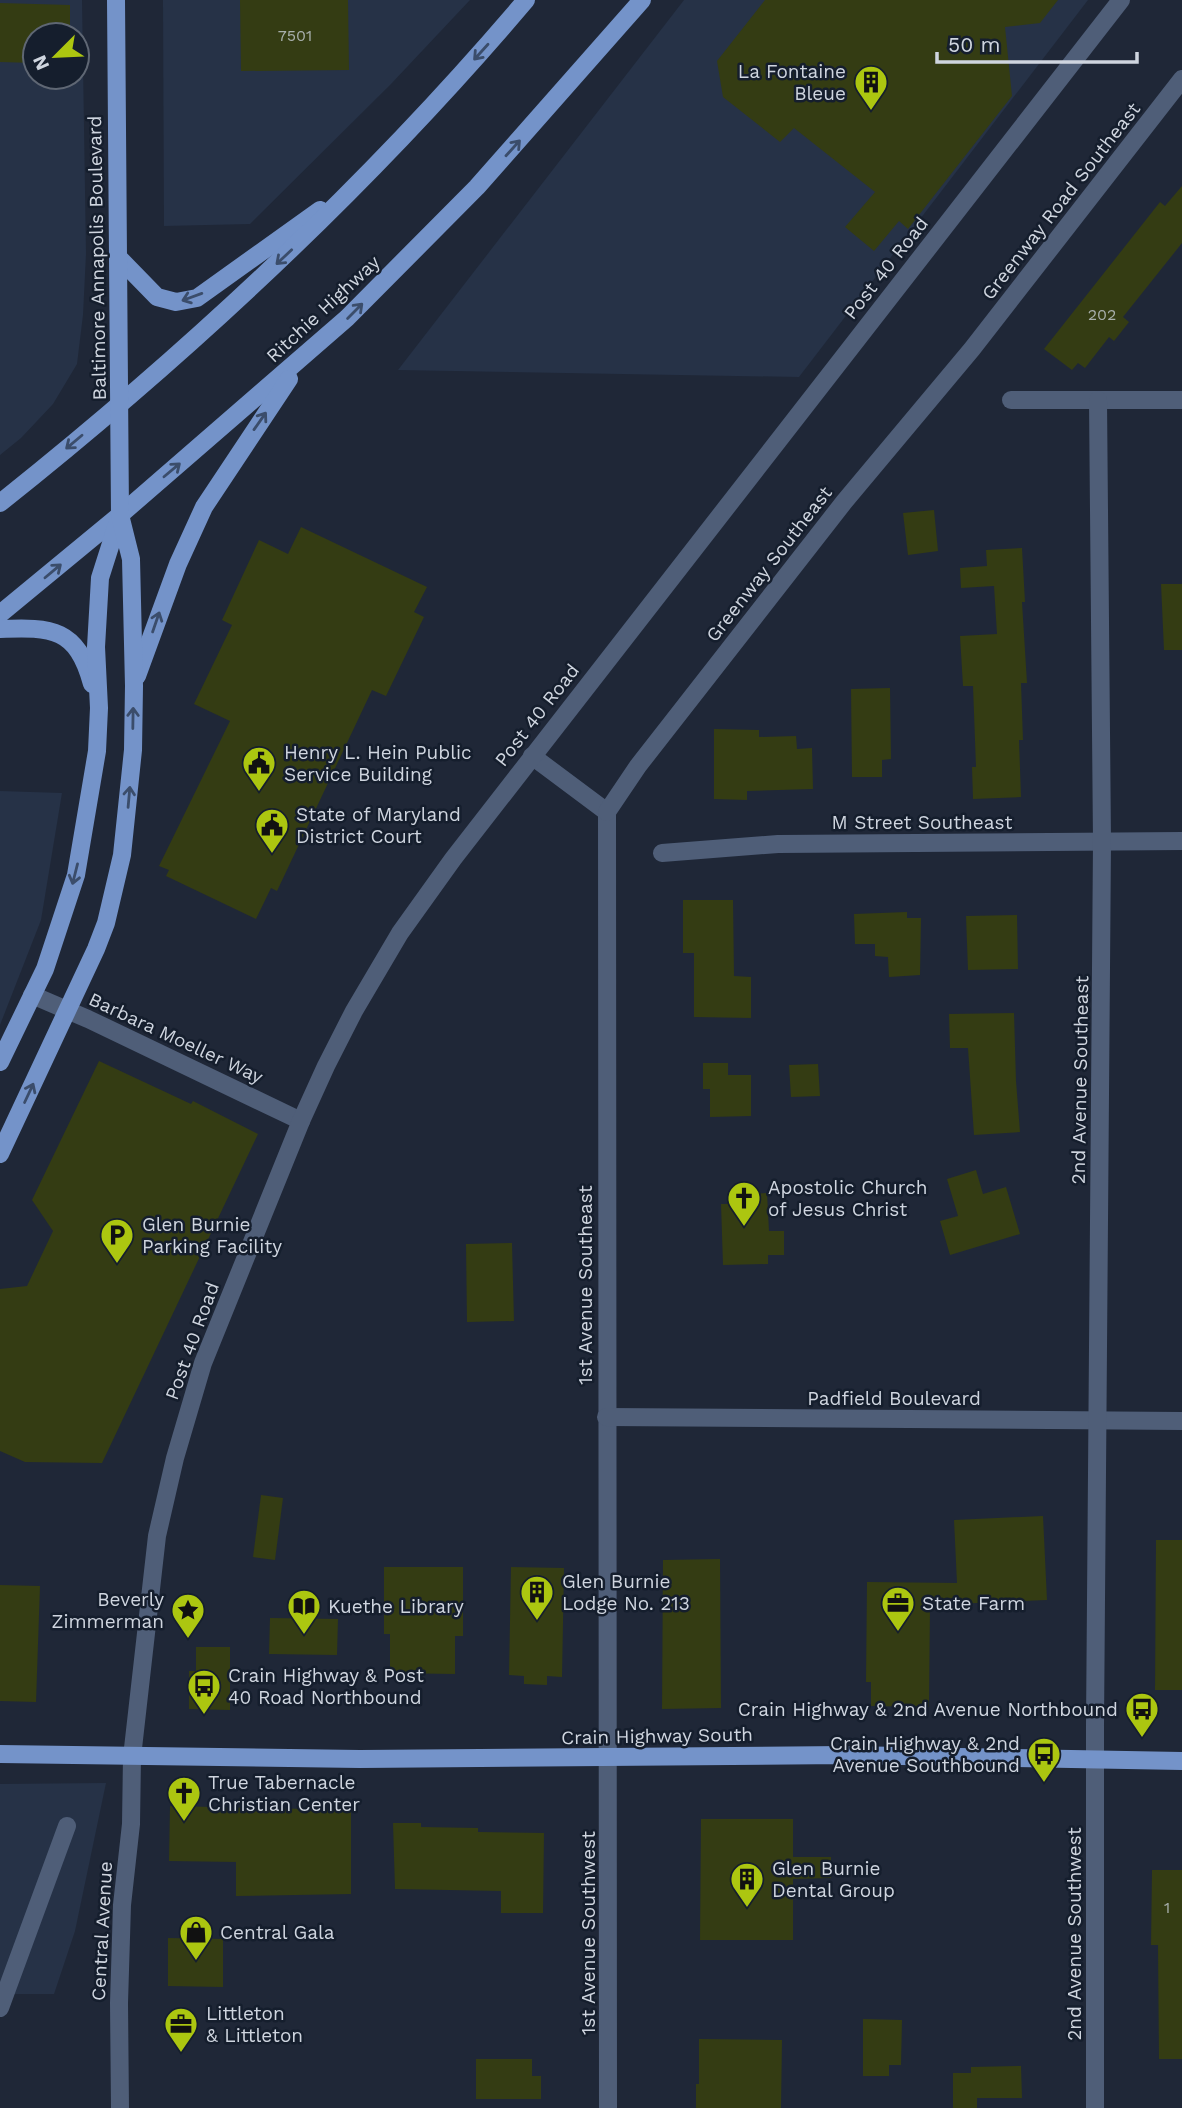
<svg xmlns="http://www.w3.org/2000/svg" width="1182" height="2108" font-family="'Work Sans',sans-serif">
  <rect width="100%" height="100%" fill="#1f2737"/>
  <g fill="#263247" fill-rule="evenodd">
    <path d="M0 0H82L86 254 83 315 77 364 53 404 21 438 0 455ZM35 35H77V77H35Z"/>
    <path d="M163 0H470L391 84 250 224 164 226Z"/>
    <path d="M684 0H1088L799 377 398 370Z"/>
    <path d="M0 791 62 793 41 920 0 1025Z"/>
    <path d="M106 1783 75 1931 54 1994H0V1784Z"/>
  </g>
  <g fill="#343c13">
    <path d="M240 0H348L349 70 241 71Z"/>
    <path d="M765 0H1058L1040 23 1005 27 1012 96 908 229 899 221 874 251 845 227 875 192 794 128 780 142 723 97 717 61Z"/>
    <path d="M0 3 70 5V35H35V63L0 62Z"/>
    <path d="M1182 186V243L1123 317 1129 322 1114 341 1109 337 1085 368 1078 363 1072 370 1044 349 1160 202 1165 206Z"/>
    <path d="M934 510 938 551 908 555 903 513Z"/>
    <path d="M301 527 427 587 414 612 424 617 386 696 372 690 277 891 271 888 256 919 166 876 169 870 159 866 230 721 194 704 232 625 222 620 259 540 288 554Z"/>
    <path d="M1022 548 1025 602H1022L1027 683H1021L1023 740H1019L1021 797 973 799 972 767H976L973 686H963L960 636 997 634 994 586 961 588 960 568 987 566 986 550Z"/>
    <path d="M1161 584H1182V650H1164Z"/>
    <path d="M890 688 891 759 882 760V777H852L851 689Z"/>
    <path d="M714 729 759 730V737L796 736 797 749 812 748 813 789 747 791V800L714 799Z"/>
    <path d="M683 900H733L734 976 751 977V1018L694 1017V953H683Z"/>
    <path d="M907 912V918H921L920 975 889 977 888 957 875 956V944H855L854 914Z"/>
    <path d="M1017 915 1018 969 968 970 966 916Z"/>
    <path d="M1014 1013 1016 1081 1020 1132 974 1135 968 1048H950L949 1014Z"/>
    <path d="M99 1061 191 1104 193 1101 258 1134 102 1463 25 1462 0 1451V1289L27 1286 53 1231 32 1200Z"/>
    <path d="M703 1063H728V1075H751V1116L710 1117V1089H703Z"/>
    <path d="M818 1064 820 1096 791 1097 789 1065Z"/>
    <path d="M976 1170 983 1194 1006 1187 1020 1234 950 1255 940 1221 958 1216 947 1179Z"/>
    <path d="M767 1193 769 1231H784V1255H768V1264L723 1265 721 1204H744V1194Z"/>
    <path d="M512 1243 514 1321 467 1322 466 1244Z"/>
    <path d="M261 1495 283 1498 275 1560 253 1557Z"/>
    <path d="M1043 1516 1047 1600 930 1605 929 1707 871 1706V1682H866L867 1582 957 1583 954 1520Z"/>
    <path d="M1156 1540H1182V1690H1155Z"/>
    <path d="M720 1559 721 1708 662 1709 663 1560Z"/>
    <path d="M384 1567H463V1636H455V1674L390 1673V1634H384Z"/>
    <path d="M511 1567 564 1568 562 1677 547 1676V1685L524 1684V1676L509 1675Z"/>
    <path d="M0 1585 40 1586 36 1702 0 1701Z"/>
    <path d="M270 1618 338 1619 337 1655 269 1654Z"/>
    <path d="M196 1647H230V1710L189 1709V1671H196Z"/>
    <path d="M170 1806 351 1810V1894L236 1896V1862L169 1861Z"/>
    <path d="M701 1819H793V1857H831V1878L793 1879V1940H700Z"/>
    <path d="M393 1823H421V1827L478 1828V1832L544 1833 543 1913H501V1891L395 1889Z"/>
    <path d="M1152 1870H1182V2059H1159L1158 1945H1151Z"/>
    <path d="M168 1938 223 1939V1987L168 1986Z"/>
    <path d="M863 2019 902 2020 901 2065H889V2076H863Z"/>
    <path d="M699 2039 782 2040 781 2108H696V2084H699Z"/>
    <path d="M476 2059H532V2076H541V2099H476Z"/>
    <path d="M1021 2066 1022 2098H977V2108H953V2073H971V2067Z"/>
  </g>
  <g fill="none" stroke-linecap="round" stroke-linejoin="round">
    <g stroke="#4f5e78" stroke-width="18">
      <path d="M1011 400H1182"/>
      <path d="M532 756 607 812"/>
      <path d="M607 812 608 2108"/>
      <path d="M607 812 638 766 844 502 972 349 1182 79"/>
      <path d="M662 853 778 844 1182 841"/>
      <path d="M32 995 88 1019 301 1121"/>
      <path d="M606 1417 1182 1421"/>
      <path d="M0 2008 67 1826"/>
      <path d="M120 2108 119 2003 122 1905 131 1824 132 1757 157 1536 175 1458 203 1363 301 1121 326 1066 354 1011 400 933 453 859 1121 0"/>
      <path d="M1095 2108V1726L1102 842 1098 400"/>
    </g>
    <g stroke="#7493c9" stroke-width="18">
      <path d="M118 257 157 297 176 302 197 298 320 210"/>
      <path d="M0 503C191 351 368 186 526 0"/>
      <path d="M0 614 120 515 347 318 477 187 642 0"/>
      <path d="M0 629C52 627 77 628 92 684"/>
      <path d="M137 676 178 564 204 507 289 379"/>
      <path d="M0 1062 45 969 76 875 97 751 99 708 96 647 100 578 120 515"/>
      <path d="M0 1154 96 949 106 923 122 855 133 750 134 686 131 559 120 515 116 0"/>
      <path d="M0 1754 360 1759 844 1755 1182 1761"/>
    </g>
  </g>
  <defs><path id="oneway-shaft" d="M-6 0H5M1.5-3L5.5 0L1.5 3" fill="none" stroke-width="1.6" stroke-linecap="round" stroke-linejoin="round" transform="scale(1.75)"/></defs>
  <g stroke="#3b4d6b">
    <use href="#oneway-shaft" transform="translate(481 52) rotate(132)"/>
    <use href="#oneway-shaft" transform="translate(513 148) rotate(-48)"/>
    <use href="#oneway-shaft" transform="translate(284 257) rotate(137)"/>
    <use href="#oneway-shaft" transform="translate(192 297) rotate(160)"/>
    <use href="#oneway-shaft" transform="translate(355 311) rotate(-45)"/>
    <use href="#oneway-shaft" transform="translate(260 421) rotate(-55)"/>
    <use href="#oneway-shaft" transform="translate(74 442) rotate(140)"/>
    <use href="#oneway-shaft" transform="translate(172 470) rotate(-40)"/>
    <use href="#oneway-shaft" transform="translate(53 571) rotate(-40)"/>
    <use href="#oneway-shaft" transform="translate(156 622) rotate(-71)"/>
    <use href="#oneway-shaft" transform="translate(133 718) rotate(-89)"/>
    <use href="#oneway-shaft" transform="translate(129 797) rotate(-85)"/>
    <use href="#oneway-shaft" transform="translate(75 874) rotate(104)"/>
    <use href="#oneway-shaft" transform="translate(29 1093) rotate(-65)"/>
  </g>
  <defs>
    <symbol id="building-pin" viewBox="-11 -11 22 30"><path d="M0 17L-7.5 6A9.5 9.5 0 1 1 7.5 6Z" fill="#acc610" stroke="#151e2d"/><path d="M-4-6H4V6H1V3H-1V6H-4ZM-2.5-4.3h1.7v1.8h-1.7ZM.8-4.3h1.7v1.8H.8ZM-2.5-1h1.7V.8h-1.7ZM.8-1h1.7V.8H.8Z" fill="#111"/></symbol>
    <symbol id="civic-pin" viewBox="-11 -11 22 30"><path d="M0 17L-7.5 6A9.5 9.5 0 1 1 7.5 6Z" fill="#acc610" stroke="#151e2d"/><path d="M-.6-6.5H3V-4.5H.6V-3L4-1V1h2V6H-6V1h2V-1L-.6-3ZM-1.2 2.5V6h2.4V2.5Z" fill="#111"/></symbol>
    <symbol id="church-pin" viewBox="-11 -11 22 30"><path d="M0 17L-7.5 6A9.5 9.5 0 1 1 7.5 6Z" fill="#acc610" stroke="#151e2d"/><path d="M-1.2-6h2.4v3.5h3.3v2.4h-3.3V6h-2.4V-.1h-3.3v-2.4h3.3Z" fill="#111"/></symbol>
    <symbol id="parking-pin" viewBox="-11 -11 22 30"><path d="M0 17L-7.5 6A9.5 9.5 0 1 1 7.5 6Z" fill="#acc610" stroke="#151e2d"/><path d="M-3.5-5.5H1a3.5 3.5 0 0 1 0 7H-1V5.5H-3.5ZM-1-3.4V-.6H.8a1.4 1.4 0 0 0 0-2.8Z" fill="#111"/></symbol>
    <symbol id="office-pin" viewBox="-11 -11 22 30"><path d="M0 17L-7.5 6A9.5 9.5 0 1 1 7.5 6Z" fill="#acc610" stroke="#151e2d"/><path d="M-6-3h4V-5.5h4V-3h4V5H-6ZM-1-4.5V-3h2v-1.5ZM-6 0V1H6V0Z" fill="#111"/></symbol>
    <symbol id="library-pin" viewBox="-11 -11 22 30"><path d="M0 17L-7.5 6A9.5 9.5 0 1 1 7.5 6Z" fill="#acc610" stroke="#151e2d"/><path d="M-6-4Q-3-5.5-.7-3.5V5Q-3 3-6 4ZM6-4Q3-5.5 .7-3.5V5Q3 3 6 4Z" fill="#111"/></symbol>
    <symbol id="sight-pin" viewBox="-11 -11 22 30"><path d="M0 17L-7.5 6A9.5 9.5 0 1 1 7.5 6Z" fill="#acc610" stroke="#151e2d"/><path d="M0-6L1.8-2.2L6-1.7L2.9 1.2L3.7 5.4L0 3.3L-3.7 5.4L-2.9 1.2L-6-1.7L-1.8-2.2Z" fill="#111"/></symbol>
    <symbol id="bus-pin" viewBox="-11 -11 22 30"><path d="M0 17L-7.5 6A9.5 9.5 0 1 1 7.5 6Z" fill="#acc610" stroke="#151e2d"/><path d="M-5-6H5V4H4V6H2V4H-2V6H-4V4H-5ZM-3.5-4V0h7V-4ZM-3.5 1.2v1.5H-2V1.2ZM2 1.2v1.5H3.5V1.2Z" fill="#111"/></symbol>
    <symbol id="shop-pin" viewBox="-11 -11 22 30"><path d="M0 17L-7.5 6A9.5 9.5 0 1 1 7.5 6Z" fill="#acc610" stroke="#151e2d"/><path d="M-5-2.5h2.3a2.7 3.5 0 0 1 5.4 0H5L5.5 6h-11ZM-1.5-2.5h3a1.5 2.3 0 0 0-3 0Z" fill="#111"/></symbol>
  </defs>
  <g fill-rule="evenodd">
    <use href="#building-pin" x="852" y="63" width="38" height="52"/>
    <use href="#civic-pin" x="240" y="744" width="38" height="52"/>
    <use href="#civic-pin" x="253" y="806" width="38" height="52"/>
    <use href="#church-pin" x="725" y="1179" width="38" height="52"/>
    <use href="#parking-pin" x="98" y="1216" width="38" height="52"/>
    <use href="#building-pin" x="518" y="1573" width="38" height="52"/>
    <use href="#office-pin" x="879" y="1584" width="38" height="52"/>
    <use href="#library-pin" x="285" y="1587" width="38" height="52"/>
    <use href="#sight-pin" x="169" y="1591" width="38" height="52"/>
    <use href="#bus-pin" x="185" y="1667" width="38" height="52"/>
    <use href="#bus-pin" x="1123" y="1690" width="38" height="52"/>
    <use href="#bus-pin" x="1025" y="1735" width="38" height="52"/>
    <use href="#church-pin" x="165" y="1774" width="38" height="52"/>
    <use href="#building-pin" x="728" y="1860" width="38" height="52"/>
    <use href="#shop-pin" x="177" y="1913" width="38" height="52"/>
    <use href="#office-pin" x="162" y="2005" width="38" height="52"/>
  </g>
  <g text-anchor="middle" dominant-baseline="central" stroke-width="5" stroke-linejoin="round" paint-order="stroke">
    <g font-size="16" fill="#a8afac">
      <text x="295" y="35">7501</text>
      <text x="1102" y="314">202</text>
      <text x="1167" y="1907">1</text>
    </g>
    <g font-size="19" fill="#cfd5df" stroke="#151e2d" text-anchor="start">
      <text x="846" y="71" text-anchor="end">La Fontaine<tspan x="846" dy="22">Bleue</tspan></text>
      <text x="284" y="752">Henry L. Hein Public<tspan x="284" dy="22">Service Building</tspan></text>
      <text x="296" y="814">State of Maryland<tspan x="296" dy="22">District Court</tspan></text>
      <text x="768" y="1187">Apostolic Church<tspan x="768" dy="22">of Jesus Christ</tspan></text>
      <text x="142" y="1224">Glen Burnie<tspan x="142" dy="22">Parking Facility</tspan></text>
      <text x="562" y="1581">Glen Burnie<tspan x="562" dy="22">Lodge No. 213</tspan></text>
      <text x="164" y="1599" text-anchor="end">Beverly<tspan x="164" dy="22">Zimmerman</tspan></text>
      <text x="922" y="1603">State Farm</text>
      <text x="328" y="1606">Kuethe Library</text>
      <text x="228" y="1675">Crain Highway &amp; Post<tspan x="228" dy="22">40 Road Northbound</tspan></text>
      <text x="1118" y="1709" text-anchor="end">Crain Highway &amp; 2nd Avenue Northbound</text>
      <text x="1020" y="1743" text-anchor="end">Crain Highway &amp; 2nd<tspan x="1020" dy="22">Avenue Southbound</tspan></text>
      <text x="208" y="1782">True Tabernacle<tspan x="208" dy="22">Christian Center</tspan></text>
      <text x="772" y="1868">Glen Burnie<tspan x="772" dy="22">Dental Group</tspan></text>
      <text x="220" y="1932">Central Gala</text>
      <text x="206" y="2013">Littleton<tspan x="206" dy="22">&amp; Littleton</tspan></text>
    </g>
    <g font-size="19" fill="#cfd5df" stroke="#151e2d">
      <text transform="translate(1061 201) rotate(-52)">Greenway Road Southeast</text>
      <text transform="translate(97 258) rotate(-91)">Baltimore Annapolis Boulevard</text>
      <text transform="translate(886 268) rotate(-52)">Post 40 Road</text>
      <text transform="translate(323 309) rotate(-43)">Ritchie Highway</text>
      <text transform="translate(769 564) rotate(-52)">Greenway Southeast</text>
      <text transform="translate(537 715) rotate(-52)">Post 40 Road</text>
      <text x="922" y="822">M Street Southeast</text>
      <text transform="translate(176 1038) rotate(25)">Barbara Moeller Way</text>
      <text transform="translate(1080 1080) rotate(-89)">2nd Avenue Southeast</text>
      <text transform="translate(585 1285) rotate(-90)">1st Avenue Southeast</text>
      <text transform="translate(192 1341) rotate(-70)">Post 40 Road</text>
      <text x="894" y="1398">Padfield Boulevard</text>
      <text transform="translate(657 1736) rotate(-1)">Crain Highway South</text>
      <text transform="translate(102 1931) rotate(-87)">Central Avenue</text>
      <text transform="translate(588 1933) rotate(-90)">1st Avenue Southwest</text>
      <text transform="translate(1074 1934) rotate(-90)">2nd Avenue Southwest</text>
    </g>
  </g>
  <g transform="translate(56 56) rotate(246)"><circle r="33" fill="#151e2d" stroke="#5f6774" stroke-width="2"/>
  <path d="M0-5L12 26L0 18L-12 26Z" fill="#acc610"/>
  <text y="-10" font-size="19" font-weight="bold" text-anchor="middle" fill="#cfd5df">N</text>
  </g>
  <path d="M937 52v10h200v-10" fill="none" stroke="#cfd5df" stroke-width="3.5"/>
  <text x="948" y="52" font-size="21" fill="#cfd5df" stroke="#151e2d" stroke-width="5" paint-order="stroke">50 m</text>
</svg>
